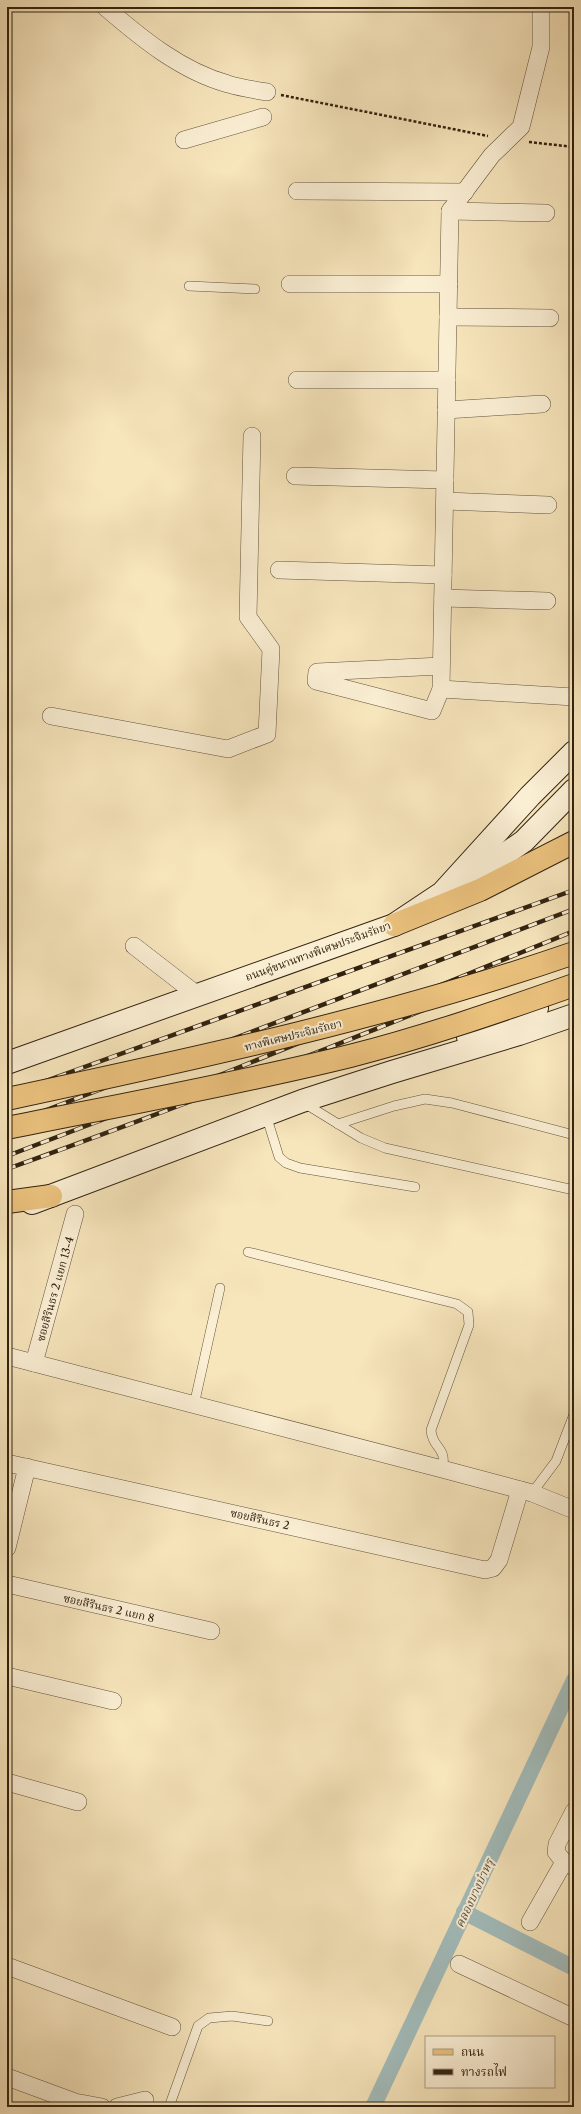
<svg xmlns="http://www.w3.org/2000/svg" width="581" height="2114" font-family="'Libre Caslon Text','Noto Serif Thai',serif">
  <rect width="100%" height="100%" fill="#f7e5bc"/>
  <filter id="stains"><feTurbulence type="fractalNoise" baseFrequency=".005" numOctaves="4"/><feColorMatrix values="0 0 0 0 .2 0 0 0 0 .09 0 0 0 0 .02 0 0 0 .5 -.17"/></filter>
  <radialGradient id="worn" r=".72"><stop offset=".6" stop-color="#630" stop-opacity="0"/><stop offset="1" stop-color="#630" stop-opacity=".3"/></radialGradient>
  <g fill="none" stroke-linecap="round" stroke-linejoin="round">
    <g stroke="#a2bcbb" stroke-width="16">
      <path d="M464 1912 574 1968"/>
      <path d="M373 2107 574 1680"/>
    </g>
    <defs>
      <g id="service">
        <path d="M189 286 255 289"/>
        <path d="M304 1103 361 1138 385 1148 574 1190"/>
        <path d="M266 1115 279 1157 286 1163 300 1168 415 1187"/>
        <path d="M338 1124 394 1106 425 1099 452 1103 574 1135"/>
        <path d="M248 1252 457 1304 468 1312 469 1325 431 1430C432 1449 448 1447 442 1469"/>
        <path d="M194 1405 220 1288"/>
        <path d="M532 1493 556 1461 574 1414"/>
        <path d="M169 2107 198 2026 209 2018 232 2016 268 2021"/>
      </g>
      <g id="minor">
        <path d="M105 7C141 38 181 71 228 84 241 88 254 90 267 92"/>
        <path d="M184 140 263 117"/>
        <path d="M297 191 465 192"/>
        <path d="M450 211 546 213"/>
        <path d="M290 284H449"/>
        <path d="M448 317 550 318"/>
        <path d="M297 380H447"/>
        <path d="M446 410 542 404"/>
        <path d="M295 476 445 480"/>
        <path d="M445 501 548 505"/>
        <path d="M279 570 443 575"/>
        <path d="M443 598 547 601"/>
        <path d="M441 666 317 672 316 681 432 711 441 689 450 211 492 155 521 127 541 47V7"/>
        <path d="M441 689 574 697"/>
        <path d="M51 716 228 749 267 734 271 649 248 617 252 436"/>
        <path d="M134 946 196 994"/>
        <path d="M7 1356 442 1469 532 1493 574 1510"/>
        <path d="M34 1363 75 1214"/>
        <path d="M7 1463 485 1570 493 1568 499 1560 520 1490"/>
        <path d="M7 1548 27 1467"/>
        <path d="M7 1584 211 1631"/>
        <path d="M7 1676 113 1701"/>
        <path d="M7 1782 78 1802"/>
        <path d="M574 1811 557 1844 556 1852 564 1862 574 1867"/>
        <path d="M530 1922 564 1862"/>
        <path d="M459 1964 574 2018"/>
        <path d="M7 1966 172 2027"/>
        <path d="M7 2077 75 2102 102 2107"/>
        <path d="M117 2107 145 2100"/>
      </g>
      <g id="secondary">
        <path d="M460 883 488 866 524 841 574 790"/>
        <path d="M468 1037 537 1008"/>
        <path d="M7 1063 394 925 442 893 530 796 574 752"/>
        <path d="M32 1203 302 1101 392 1072 519 1034 574 1015"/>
      </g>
      <path id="primary" d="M7 1202 51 1196"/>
      <path id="motorway" d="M394 925 480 890 574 842"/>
    </defs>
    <use href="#service" stroke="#62533b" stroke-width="10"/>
    <use href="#minor" stroke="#62533b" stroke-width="18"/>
    <use href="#secondary" stroke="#312210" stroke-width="24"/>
    <use href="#primary" stroke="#312210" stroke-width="24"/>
    <use href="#motorway" stroke="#312210" stroke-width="24"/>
    <g stroke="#312210" stroke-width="2.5" stroke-dasharray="3 2" stroke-linecap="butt">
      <path d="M281 95 488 136"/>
      <path d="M529 142 574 147"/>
    </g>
    <use href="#service" stroke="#faeed3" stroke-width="9"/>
    <use href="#minor" stroke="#faeed3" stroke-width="17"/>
    <use href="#secondary" stroke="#faeed3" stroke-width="22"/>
    <use href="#primary" stroke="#ecc27e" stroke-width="22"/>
    <use href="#motorway" stroke="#ecc27e" stroke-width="22"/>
    <defs>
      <g id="rail">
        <path d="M7 1095 574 890"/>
        <path d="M7 1125 574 909"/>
        <path d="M7 1156 225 1073 574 931"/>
        <path d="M7 1169C198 1101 387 1026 574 948"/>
      </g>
    </defs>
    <use href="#rail" stroke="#312210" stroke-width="4.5"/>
    <use href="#rail" stroke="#faeed3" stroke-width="3" stroke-dasharray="9" stroke-linecap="butt"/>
    <defs>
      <g id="motorway-bridge">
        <path d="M7 1099C198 1058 389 1017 574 953"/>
        <path d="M7 1128C121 1105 236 1084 350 1056 425 1037 500 1011 574 985"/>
      </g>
    </defs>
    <use href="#motorway-bridge" stroke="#312210" stroke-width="24" stroke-linecap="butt"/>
    <use href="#motorway-bridge" stroke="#ecc27e" stroke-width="22"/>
  </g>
  <g text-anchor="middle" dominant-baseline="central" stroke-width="4" stroke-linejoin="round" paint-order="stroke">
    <g font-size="11" fill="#312210" stroke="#faeed3">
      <text transform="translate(318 951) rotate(-20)">ถนนคู่ขนานทางพิเศษประจิมรัถยา</text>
      <text transform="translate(293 1035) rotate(-14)">ทางพิเศษประจิมรัถยา</text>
      <text transform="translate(55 1289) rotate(-74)">ซอยสิรินธร 2 แยก 13-4</text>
      <text transform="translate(260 1519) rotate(13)">ซอยสิรินธร 2</text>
      <text transform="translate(109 1608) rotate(13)">ซอยสิรินธร 2 แยก 8</text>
    </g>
    <g font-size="12" font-style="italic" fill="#535043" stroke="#faeed3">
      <text transform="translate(474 1893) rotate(-65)">คลองบางบำหรุ</text>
    </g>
  </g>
  <rect width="581" height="2114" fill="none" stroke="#f7e5bc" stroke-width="24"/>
  <rect x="8" y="8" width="565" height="2098" fill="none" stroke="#312210" stroke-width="2"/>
  <rect x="12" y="12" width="557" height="2090" fill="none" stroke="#312210"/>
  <rect x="425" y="2036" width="130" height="52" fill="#faeed3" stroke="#aa9c85"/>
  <rect x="433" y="2049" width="20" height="6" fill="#ecc27e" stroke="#aa9c85"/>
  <text x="461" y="2056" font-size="12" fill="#312210">ถนน</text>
  <rect x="433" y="2069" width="20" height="6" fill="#312210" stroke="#aa9c85"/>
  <text x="461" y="2076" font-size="12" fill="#312210">ทางรถไฟ</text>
  <rect width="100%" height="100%" filter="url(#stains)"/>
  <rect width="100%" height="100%" fill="url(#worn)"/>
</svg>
